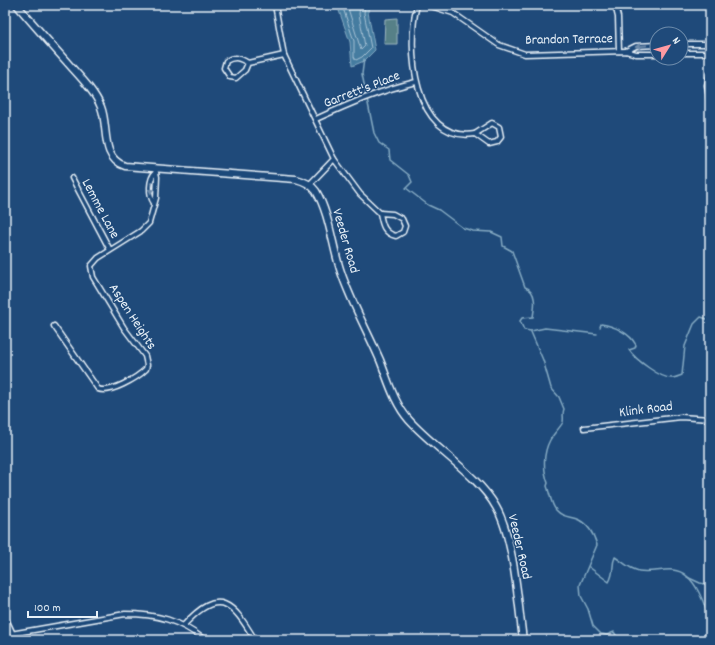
<svg xmlns="http://www.w3.org/2000/svg" width="715" height="645" font-family="Dekko,sans-serif">
  <rect width="100%" height="100%" fill="#1f4a7a"/>
  <filter id="ink" filterUnits="userSpaceOnUse"><feTurbulence type="fractalNoise" baseFrequency=".025" numOctaves="2"/><feDisplacementMap in="SourceGraphic" scale="8" xChannelSelector="R" yChannelSelector="G"/><feConvolveMatrix kernelMatrix="1 2 1 2 8 2 1 2 1" color-interpolation-filters="sRGB"/></filter>
  <g filter="url(#ink)">
    <path fill="#568087" stroke="#9fb8c0" d="M397 18V44H384L385 19Z"/>
    <path fill="#457ca0" stroke="#86abc3" d="M337 5H369L368 12 375 50 364 61 352 66 350 42Z"/>
    <g fill="none" stroke-linecap="round" stroke-linejoin="round">
      <g stroke="#a7c2d5" stroke-width="1">
        <path d="M342 5 354 41V57L356 60 362 57 371 48 364 13 365 5"/>
        <path d="M347 5 361 50 365 46 359 14 360 5"/>
      </g>
      <g stroke="#86abc3" stroke-width="1.5">
        <path d="M364 59 362 74 374 133 379 143 389 150 390 160 409 175 412 182 406 188 428 205 439 210 463 228 473 231 491 232 502 237 503 246 512 251 525 287C537 291 535 306 533 317L522 318 520 321 524 330 531 331 545 328 597 334"/>
        <path d="M600 327 601 324C614 326 630 333 636 345L635 348 629 350C635 359 661 379 672 378 675 378 679 376 682 375L685 346 694 324 701 317 710 320"/>
        <path d="M531 332 543 360 551 388 559 397 564 409C562 414 564 417 563 422 560 428 553 434 550 440 543 453 543 470 548 483L547 486C550 494 551 504 556 510 563 518 570 516 579 520 589 525 594 535 597 545L580 585 581 596 588 609 593 626 601 634 607 635 614 632 619 640"/>
        <path d="M589 567 609 582C615 572 611 566 615 557 623 562 629 569 639 571 650 573 662 569 673 570 696 572 707 609 710 627"/>
        <path d="M687 577 700 583 710 585"/>
      </g>
      <defs>
        <g id="street">
          <path d="M275 5 284 55 334 159 360 194 380 213"/>
          <path d="M417 5C406 45 413 144 475 134"/>
          <path d="M428 5 453 13 499 45 525 54 626 51 636 54H657"/>
          <path d="M615 5 618 17 619 51"/>
          <path d="M681 44H705L710 46"/>
          <path d="M626 51 636 46 657 45"/>
          <path d="M681 53H705L710 51"/>
          <path d="M248 63 245 70 236 78 230 77 224 68 226 61C235 56 240 58 248 63L284 55"/>
          <path d="M710 73 707 85 710 104"/>
          <path d="M316 119C349 104 381 90 416 82"/>
          <path d="M492 123 499 127 501 137 497 142 489 144 475 134Z"/>
          <path d="M72 178 110 250"/>
          <path d="M310 184 334 159"/>
          <path d="M154 203C148 195 149 179 155 173"/>
          <path d="M380 213 393 214 402 219 405 226 403 232 396 236C383 233 382 223 380 213Z"/>
          <path d="M54 326 98 389C110 394 137 378 146 369L147 365 145 356 124 328 93 277 91 266 98 258 141 231 149 223 156 198 157 177 155 168"/>
          <path d="M584 428 681 417 710 419"/>
          <path d="M5 617 13 634"/>
          <path d="M184 625C219 586 233 603 255 640"/>
          <path d="M5 635 125 614C158 614 179 620 205 640"/>
        </g>
        <path id="secondary" d="M17 5C33 24 49 42 66 61 78 75 94 90 101 107 109 127 100 158 125 166L296 179C304 181 311 184 316 191 330 215 332 246 341 272 351 302 367 330 380 360 388 380 394 403 409 420 433 447 479 476 496 507 514 538 518 603 523 640"/>
      </defs>
      <use href="#street" stroke="#e8f1f8" stroke-width="7"/>
      <use href="#secondary" stroke="#e8f1f8" stroke-width="9"/>
      <use href="#street" stroke="#1f4a7a" stroke-width="4"/>
      <use href="#secondary" stroke="#1f4a7a" stroke-width="6"/>
    </g>
    <defs><path id="oneway-solid" d="M-6-.8H1V-3.2L6.5 0L1 3.2V.8H-6Z"/></defs>
    <g fill="#6f8dac">
      <use href="#oneway-solid" transform="translate(641 46) rotate(174)"/>
      <use href="#oneway-solid" transform="translate(151 188) rotate(92)"/>
    </g>
  </g>
  <g text-anchor="middle" dominant-baseline="central" stroke-width="3" stroke-linejoin="round" paint-order="stroke">
    <g font-size="14" fill="#e8f1f8" stroke="#1f4a7a">
      <text transform="translate(569 40) rotate(-1)">Brandon Terrace</text>
      <text transform="translate(362 90) rotate(-21)">Garrett's Place</text>
      <text transform="translate(100 209) rotate(62)">Lemme Lane</text>
      <text transform="translate(345 241) rotate(74)">Veeder Road</text>
      <text transform="translate(132 317) rotate(57)">Aspen Heights</text>
      <text transform="translate(646 410) rotate(-7)">Klink Road</text>
      <text transform="translate(519 547) rotate(77)">Veeder Road</text>
    </g>
  </g>
  <rect width="715" height="645" fill="none" stroke="#1f4a7a" stroke-width="20"/>
  <rect x="10" y="10" width="695" height="625" fill="none" stroke="#e8f1f8" stroke-width="1.5" filter="url(#ink)"/>
  <g transform="translate(669 46) rotate(53)"><circle r="19" fill="#1f4a7a" stroke="#6f8dac"/>
  <path d="M0-3L7 15L0 10L-7 15Z" fill="#ff9aa2"/>
  <text y="-6" font-size="11" font-weight="bold" text-anchor="middle" fill="#e8f1f8">N</text>
  </g>
  <path d="M28 611v6h69v-6" fill="none" stroke="#e8f1f8" stroke-width="2"/>
  <text x="34" y="611" font-size="12" fill="#e8f1f8" stroke="#1f4a7a" stroke-width="3" paint-order="stroke">100 m</text>
</svg>
